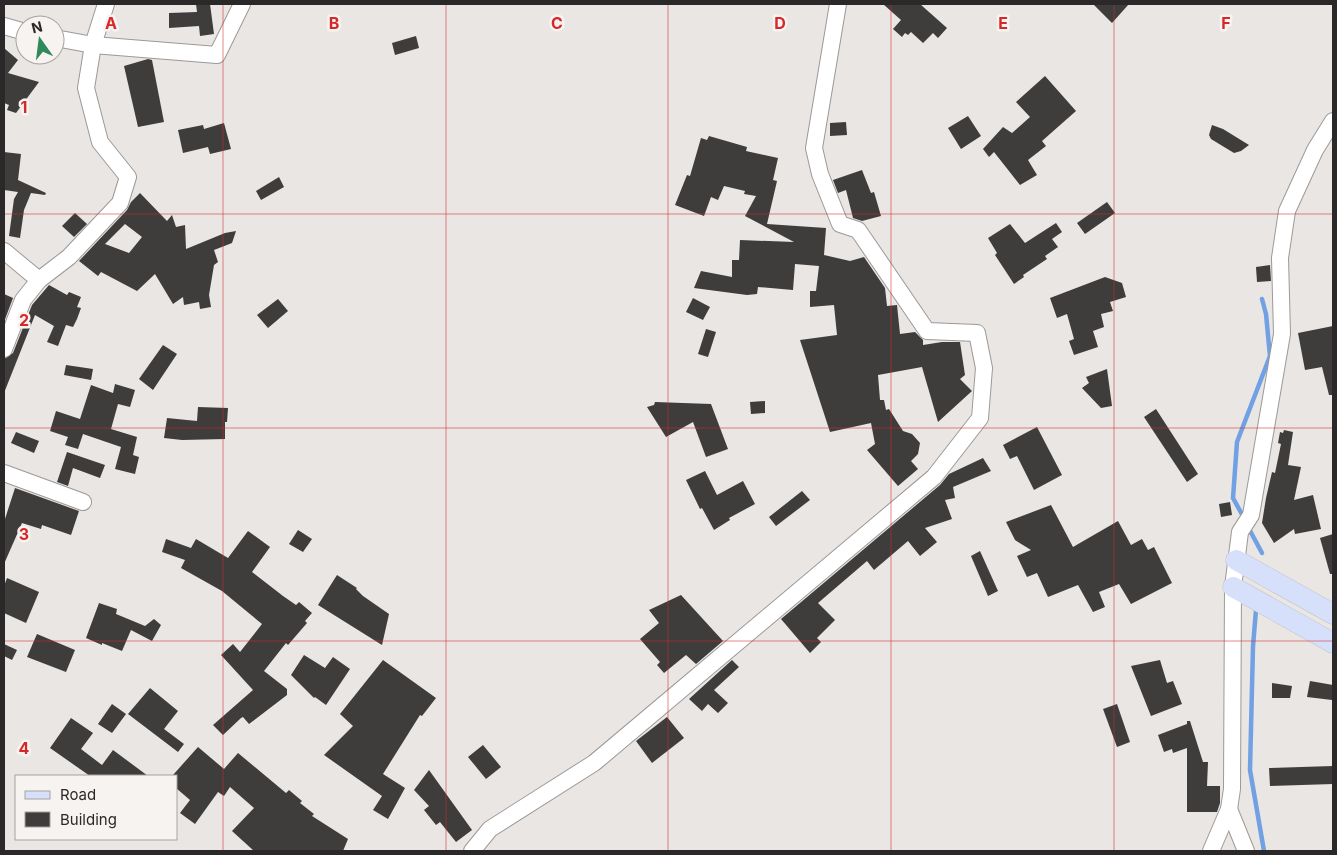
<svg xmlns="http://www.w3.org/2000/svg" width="1337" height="855" font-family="Inter,sans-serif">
  <rect width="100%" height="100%" fill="#e9e6e4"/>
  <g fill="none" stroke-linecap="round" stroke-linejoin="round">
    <g stroke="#71a1e3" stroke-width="4.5">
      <path d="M1244 518 1233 498 1237 442 1270 356 1266 314 1262 299"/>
      <path d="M1248 527 1262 553"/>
      <path d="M1256 610 1253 646 1250 770 1264 851"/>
    </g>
  </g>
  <g fill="#3f3c3c" fill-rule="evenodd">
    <path d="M196 4H210L214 34 200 36 199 26 169 28V13L197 12Z"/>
    <path d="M883 4H920L947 28 938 38 933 33 923 43 911 32 908 35 905 33 902 37 893 29 901 20Z"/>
    <path d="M1093 4H1129L1112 23Z"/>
    <path d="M416 36 419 48 395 55 392 43Z"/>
    <path d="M4 48 18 60 8 73 39 82 16 113 7 110 9 105 4 103Z"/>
    <path d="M148 59 152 60 164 122 138 127 124 66Z"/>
    <path d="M1045 76 1076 111 1042 141 1046 146 1028 160 1037 175 1020 185 994 152 989 157 983 149 1003 127 1012 133 1030 117 1016 102Z"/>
    <path d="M968 116 981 136 961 149 948 128Z"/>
    <path d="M846 122 847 135 830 136V123Z"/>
    <path d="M224 123 231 149 210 154 208 147 183 153 178 130 203 125 204 129Z"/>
    <path d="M1212 125 1223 129 1249 145 1241 151 1234 153 1211 139 1209 135Z"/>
    <path d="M709 136 747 147 746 151 778 158 773 180 777 181 767 224 826 228 824 255 850 261 864 257 885 288 887 306 897 305 900 334 915 332 923 340V345L942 342H960L965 375 960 379 972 391 938 422 922 367 878 375 880 400H884L886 410 889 409 903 431 912 434 920 443 918 454 911 461 918 469 898 486 867 450 875 444 871 423 830 432 800 340 837 335 834 305 810 307V291H816L819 266 795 264 793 290 758 287 757 294 747 295 694 288 701 271 732 277V260H739L740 240 794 242 745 216 756 196 744 194 745 191 724 186 718 200 711 197 704 216 675 205 687 175 690 176 701 138 707 140Z"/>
    <path d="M4 152 21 154 18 180 46 193 45 195 31 193 24 210 20 238 9 236 14 199 18 192 4 190Z"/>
    <path d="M862 170 871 193 874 192 881 216 862 221 853 218 846 190 838 193 833 180Z"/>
    <path d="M279 177 284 187 261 200 256 191Z"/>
    <path d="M140 193 167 221 172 215 176 227 185 225 186 249 225 233 236 231 232 243 214 250 218 262 214 265 209 295 211 307 200 309 199 302 184 305 183 297 173 304 155 274 137 291 101 272 98 276 79 261 127 210 131 202ZM125 224 142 237 129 253 105 244Z"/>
    <path d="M1107 202 1115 213 1085 234 1077 223Z"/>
    <path d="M75 213 87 224 74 237 62 226Z"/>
    <path d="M1056 223 1062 232 1052 239 1058 247 1045 256 1047 259 1023 275 1024 277 1014 284 995 255 997 253 988 238 1010 224 1025 243Z"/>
    <path d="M1270 265 1271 281 1257 282 1256 267Z"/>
    <path d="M1105 277 1122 283 1126 297 1110 302 1113 311 1101 314 1104 327 1093 331 1098 347 1074 355 1069 341 1074 339 1067 314 1057 318 1050 298Z"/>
    <path d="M49 285 67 295 69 292 81 297 77 307 81 308 77 319 73 327 66 325 58 346 47 342 54 326 35 315 4 393V359L13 353 32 305Z"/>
    <path d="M4 294 13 298 4 322Z"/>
    <path d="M693 298 710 307 703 320 686 312Z"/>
    <path d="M278 299 288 311 268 328 257 315Z"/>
    <path d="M1333 326V395H1329L1322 367 1305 370 1298 333Z"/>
    <path d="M706 329 716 332 708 357 698 354Z"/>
    <path d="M163 345 177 354 153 390 139 379Z"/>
    <path d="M66 365 93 369 91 380 64 375Z"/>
    <path d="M1107 369 1112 406 1101 408 1082 388 1089 383 1086 377Z"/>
    <path d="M115 384 135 390 130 407 118 404 111 429 137 437 133 455 139 457 135 474 115 469 121 447 83 434 78 449 65 445 68 437 50 431 56 411 80 419 91 385 113 393Z"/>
    <path d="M765 401V413L751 414 750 402Z"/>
    <path d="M655 402 711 404 728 449 706 457 693 422 666 437 647 407 654 405Z"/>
    <path d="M198 407 228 408 227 422H225V439L182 440 164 438 167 418 197 421Z"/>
    <path d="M1156 409 1198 474 1187 482 1144 417Z"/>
    <path d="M1037 427 1062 475 1034 490 1017 456 1010 459 1003 445Z"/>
    <path d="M1284 430 1293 432 1288 465 1301 467 1294 500 1313 495 1321 529 1295 534 1294 529 1274 543 1262 523 1266 498 1272 472 1275 473 1281 444 1278 443 1280 432 1283 433Z"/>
    <path d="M16 432 39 441 34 453 11 443Z"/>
    <path d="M67 452 105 465 100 478 73 468 68 486 57 482Z"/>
    <path d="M983 458 991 471 953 487 955 498 945 500 952 519 925 528 937 542 920 556 908 541 874 570 867 561 818 603 835 620 817 638 821 642 810 653 781 619 940 485 949 474Z"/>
    <path d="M705 471 717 495 743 481 755 504 729 518 730 520 714 530 702 508 700 509 686 480Z"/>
    <path d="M15 488 79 511 71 535 42 525 41 529 22 523 4 564V522Z"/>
    <path d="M802 491 810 500 776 526 769 517Z"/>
    <path d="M1230 502 1232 515 1221 517 1219 504Z"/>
    <path d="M1051 505 1073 547 1118 521 1131 545 1142 539 1148 550 1154 547 1172 583 1131 604 1119 584 1099 592 1105 607 1093 612 1078 585 1048 597 1037 573 1027 577 1017 556 1031 550 1015 540 1006 522Z"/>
    <path d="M298 530 312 539 303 552 289 544Z"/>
    <path d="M248 531 270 547 252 572 283 596 296 605 299 602 312 613 305 621 307 623 288 645 286 643 264 671 287 689V695L249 724 243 717 241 718 223 735 213 725 253 690 221 655 233 644 240 652 262 624 222 591 181 568 185 560 162 552 166 539 191 548 196 539 228 558Z"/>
    <path d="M1333 534V574H1330L1320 538Z"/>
    <path d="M980 551 998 591 988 596 971 556Z"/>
    <path d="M337 575 357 588 356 589 363 596 389 614 382 645 318 605Z"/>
    <path d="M7 578 39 592 26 623 4 613V586Z"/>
    <path d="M681 595 723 641 696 664 686 655 664 673 657 665 660 662 640 639 659 623 649 610Z"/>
    <path d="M99 603 117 609 116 614 145 626 154 619 161 625 152 641 131 630 122 651 102 643V645L86 638Z"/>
    <path d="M37 634 75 650 66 672 27 657Z"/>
    <path d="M4 644 17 650 12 660 4 656Z"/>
    <path d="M304 655 325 668 333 657 350 669 326 705 315 697 314 698 291 675Z"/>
    <path d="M383 660 436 698 422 716 420 715 383 774 405 788 388 819 373 810 382 796 324 755 353 726 340 714Z"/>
    <path d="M732 660 739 667 714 690 728 703 718 713 708 704 702 711 689 699Z"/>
    <path d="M1160 660 1167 683 1173 681 1182 704 1151 716 1131 666Z"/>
    <path d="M1310 681 1333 685 1332 700 1307 697Z"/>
    <path d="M1272 683 1292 686 1290 698H1272Z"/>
    <path d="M150 688 178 711 164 729 184 744 178 752 128 714Z"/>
    <path d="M112 704 126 714 112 733 98 724Z"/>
    <path d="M1117 704 1130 742 1117 747 1103 709Z"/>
    <path d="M667 717 684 738 652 763 636 741Z"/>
    <path d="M71 718 93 733 81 749 102 765 113 750 148 776H90L50 748Z"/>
    <path d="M1187 721H1190L1203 762H1208L1207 786H1220V803L1217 812H1187V748L1173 753 1172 749 1164 752 1158 735 1187 724Z"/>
    <path d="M483 745 501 767 486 779 468 757Z"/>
    <path d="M198 747 224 769 238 753 286 793 289 790 302 801 300 803 314 814 312 816 348 839 343 851H254L232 831 254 808 230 787 224 796 218 792 195 824 180 813 190 800 176 788V776L173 775Z"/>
    <path d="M1333 766V784L1270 786 1269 768Z"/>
    <path d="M429 770 472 830 456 842 440 822 436 825 424 810 429 806 414 790Z"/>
  </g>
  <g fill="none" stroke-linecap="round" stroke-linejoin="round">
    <defs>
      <g id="minor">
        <path d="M4 26 25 32"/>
        <path d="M55 38 93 45 217 55 242 4"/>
        <path d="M4 251 39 280"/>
        <path d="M4 349 23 300 39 280 69 257 120 203 128 177 100 142 86 88 93 45 106 4"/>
        <path d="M4 473 83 502"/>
        <path d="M1229 809 1246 851"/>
        <path d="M472 851 490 829 594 763 934 477 980 418 984 368 977 333 927 331 858 230 840 224 820 174 814 148 838 4"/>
        <path d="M1211 851 1229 809 1232 789 1233 587 1240 532 1251 515 1282 334 1280 258 1287 211 1315 150 1333 121"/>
      </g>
      <g id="major">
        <path d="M1236 560 1333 614"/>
        <path d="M1233 587 1333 643"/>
      </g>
    </defs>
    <use href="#minor" stroke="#9c9997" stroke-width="18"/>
    <use href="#major" stroke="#c3c3c3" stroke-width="21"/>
    <use href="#minor" stroke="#fff" stroke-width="16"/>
    <use href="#major" stroke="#d7e0fa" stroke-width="20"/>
  </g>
  <path fill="none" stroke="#d62828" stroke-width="1" stroke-opacity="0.55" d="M223 4V851M446 4V851M668 4V851M891 4V851M1114 4V851M4 214H1333M4 428H1333M4 641H1333"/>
  <g font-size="16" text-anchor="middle" font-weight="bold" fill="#d62828" stroke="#f7f3f1" stroke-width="5" stroke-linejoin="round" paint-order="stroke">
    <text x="111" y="29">A</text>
    <text x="334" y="29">B</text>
    <text x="557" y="29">C</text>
    <text x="780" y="29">D</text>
    <text x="1003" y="29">E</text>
    <text x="1226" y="29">F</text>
    <text x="24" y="113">1</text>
    <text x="24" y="326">2</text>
    <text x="24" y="540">3</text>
    <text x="24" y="754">4</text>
  </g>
  <rect width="1337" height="855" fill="none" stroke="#2a2828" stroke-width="10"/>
  <rect x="15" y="775" width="162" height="65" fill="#f7f3f1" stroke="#a5a2a1"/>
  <rect x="25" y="791" width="25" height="8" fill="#d7e0fa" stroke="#a5a2a1"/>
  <text x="60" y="800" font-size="15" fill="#2a2828">Road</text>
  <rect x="25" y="812" width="25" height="15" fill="#3f3c3c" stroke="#a5a2a1"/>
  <text x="60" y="825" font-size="15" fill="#2a2828">Building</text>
  <g transform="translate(40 40) rotate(346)"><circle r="24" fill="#f7f3f1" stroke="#a5a2a1"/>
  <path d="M0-4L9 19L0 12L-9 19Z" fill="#30885d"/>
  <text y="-8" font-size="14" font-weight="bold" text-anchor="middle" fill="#2a2828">N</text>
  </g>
</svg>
